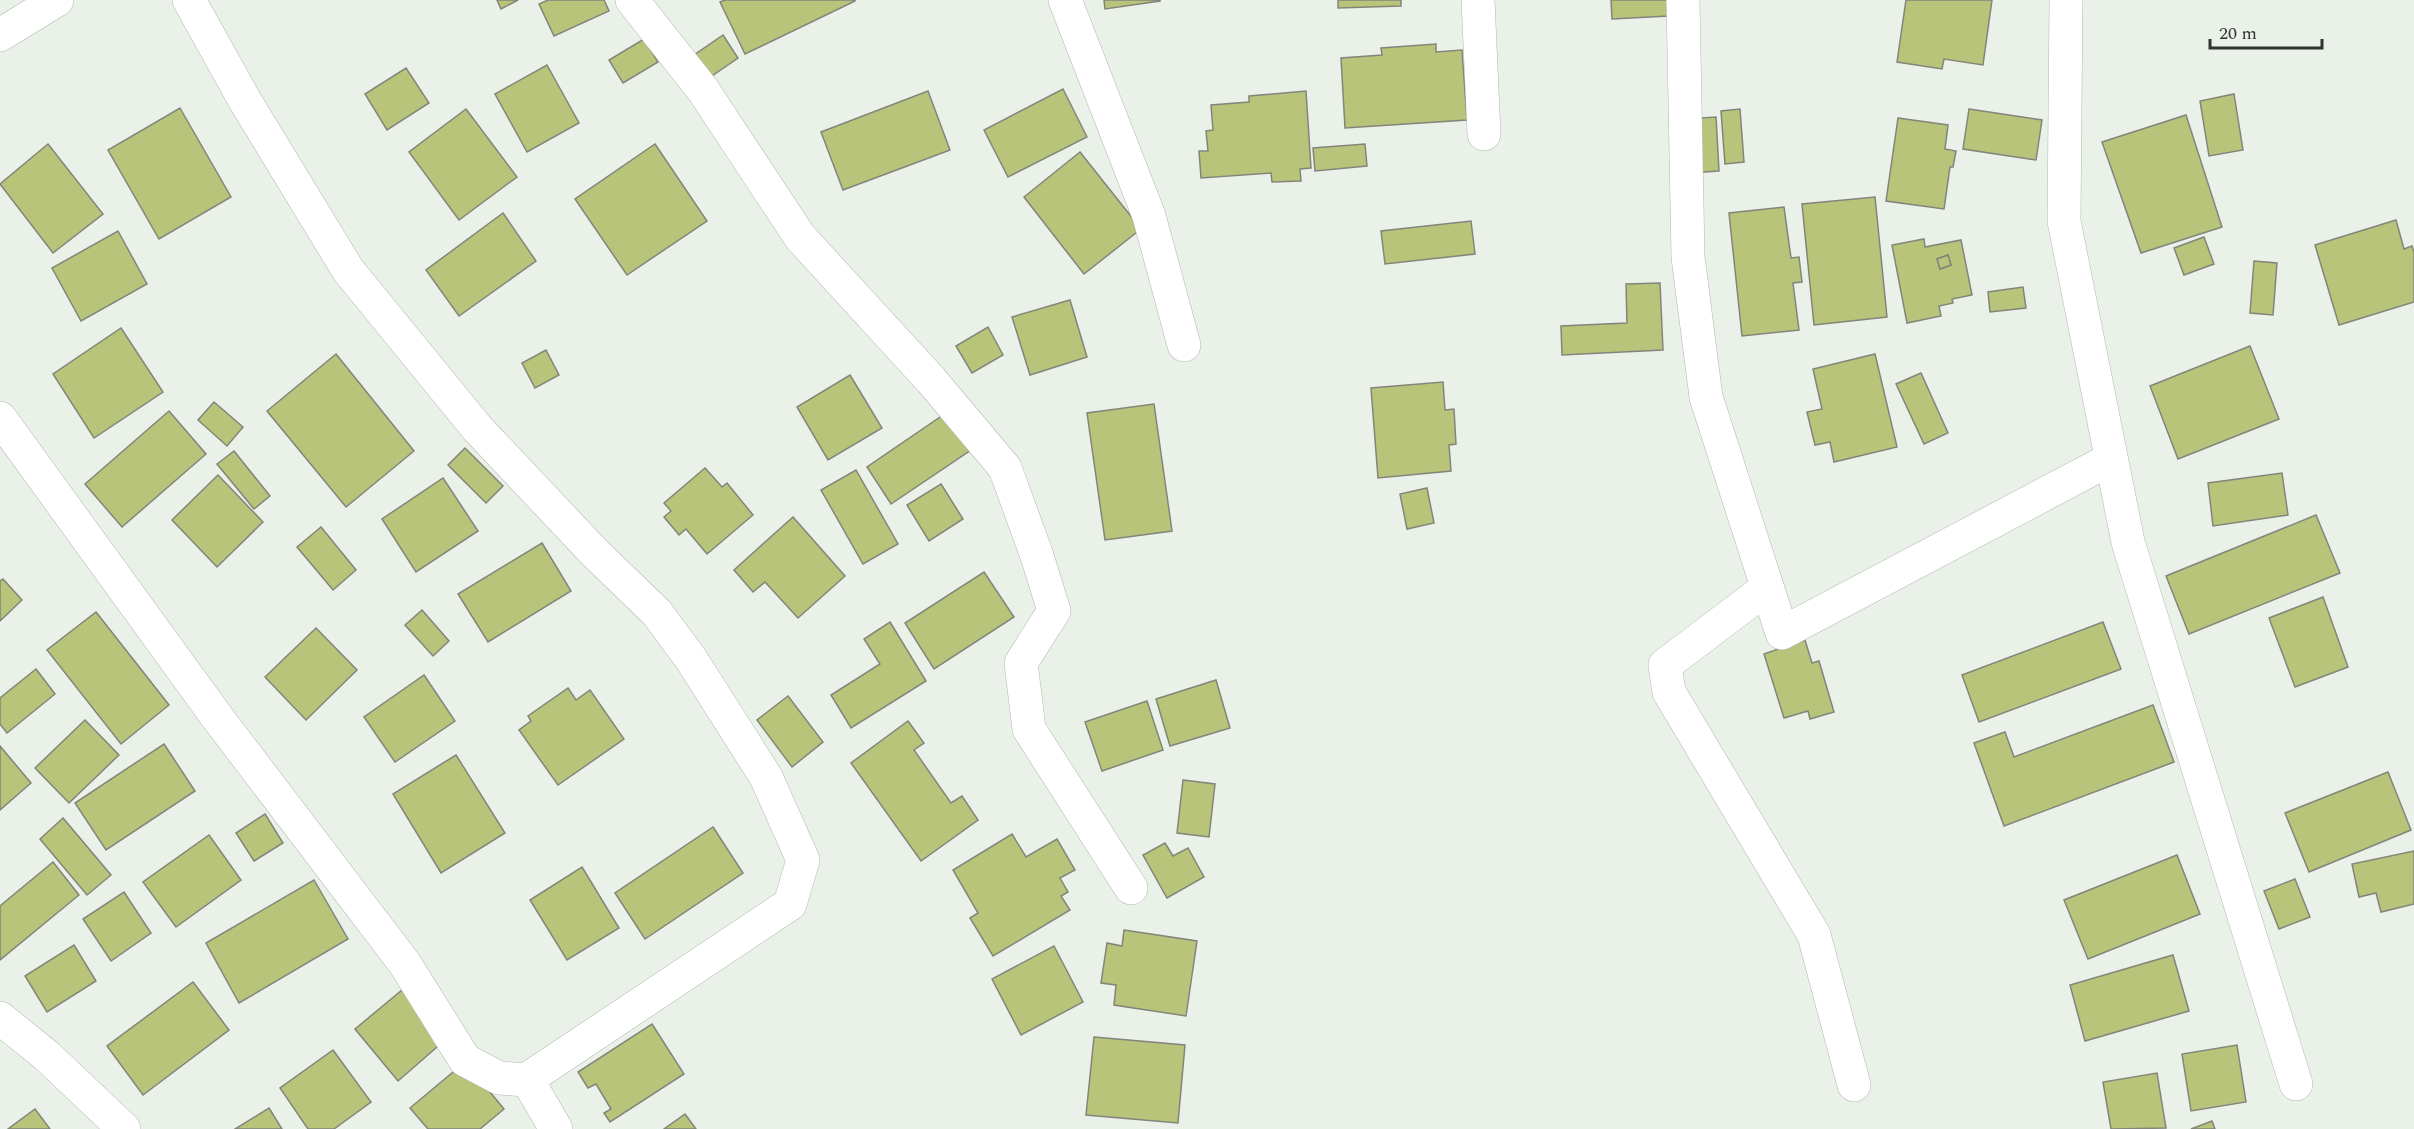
<svg xmlns="http://www.w3.org/2000/svg" width="2414" height="1129" font-family="Spectral,serif">
  <rect width="100%" height="100%" fill="#eaf1e8"/>
  <g fill="#b7c47a" stroke="#83857b" stroke-width="1.5" fill-rule="evenodd">
    <path d="M497 0H518L501 9Z"/>
    <path d="M548 0H604L609 11 554 36 539 4Z"/>
    <path d="M725 0H855V1L745 54 720 2Z"/>
    <path d="M1104 0H1160V1L1105 9Z"/>
    <path d="M1338 0H1401V6L1338 8Z"/>
    <path d="M1611 0H1668L1669 16 1612 19Z"/>
    <path d="M1906 0H1992L1983 65 1944 59 1942 69 1897 62Z"/>
    <path d="M723 35 738 58 709 78 694 55Z"/>
    <path d="M644 39 658 62 623 83 609 60Z"/>
    <path d="M1436 44V52L1462 50 1467 120 1345 128 1341 58 1382 55 1381 48Z"/>
    <path d="M547 65 579 123 527 152 495 94Z"/>
    <path d="M406 68 429 103 387 130 365 94Z"/>
    <path d="M1063 89 1087 137 1008 177 984 130Z"/>
    <path d="M928 91 950 150 843 190 821 132Z"/>
    <path d="M1306 91 1311 168 1300 169 1301 181 1272 182 1271 173 1201 178 1199 151H1208L1206 131 1213 130 1211 105 1249 102V96Z"/>
    <path d="M2234 94 2243 150 2209 156 2200 101Z"/>
    <path d="M180 108 231 197 159 239 108 150Z"/>
    <path d="M466 109 517 177 459 220 409 152Z"/>
    <path d="M1740 109 1744 162 1725 164 1721 111Z"/>
    <path d="M1969 109 2042 120 2036 160 1963 149Z"/>
    <path d="M2186 115 2222 227 2141 253 2102 142Z"/>
    <path d="M1716 117 1719 171 1689 173 1685 119Z"/>
    <path d="M1898 118 1948 125 1945 149 1956 151 1953 167H1950L1944 209 1886 201Z"/>
    <path d="M48 144 103 214 53 253 0 184Z"/>
    <path d="M655 144 707 221 627 275 575 199Z"/>
    <path d="M1365 144 1367 166 1315 171 1313 148Z"/>
    <path d="M1080 152 1141 229 1084 274 1024 197Z"/>
    <path d="M1875 197 1887 317 1814 325 1802 204Z"/>
    <path d="M1784 207 1791 258 1799 257 1802 282 1793 283 1799 330 1742 336 1729 213Z"/>
    <path d="M503 213 536 261 459 316 426 270Z"/>
    <path d="M2396 220 2404 249 2412 246 2414 252V302L2339 325 2315 245Z"/>
    <path d="M1471 221 1475 254 1385 264 1381 231Z"/>
    <path d="M118 231 147 284 81 321 52 268Z"/>
    <path d="M2204 237 2214 264 2184 275 2174 248Z"/>
    <path d="M1924 239 1925 247 1961 240 1972 295 1952 299 1953 303 1939 306 1941 316 1907 323 1892 245ZM1948 255 1951 265 1940 269 1937 259Z"/>
    <path d="M1948 255 1951 265 1940 269 1937 259Z"/>
    <path d="M2254 261 2277 263 2273 315 2250 313Z"/>
    <path d="M1660 283 1663 350 1562 355 1561 326 1627 323 1626 284Z"/>
    <path d="M2023 287 2026 308 1990 312 1988 292Z"/>
    <path d="M1070 300 1087 357 1030 375 1012 317Z"/>
    <path d="M988 327 1003 355 972 373 956 346Z"/>
    <path d="M121 328 163 392 94 438 53 374Z"/>
    <path d="M2250 346 2279 419 2178 459 2150 386Z"/>
    <path d="M546 350 559 375 535 388 522 363Z"/>
    <path d="M336 354 414 451 346 507 267 411Z"/>
    <path d="M1875 354 1897 447 1834 462 1830 442 1815 445 1807 412 1822 409 1813 369Z"/>
    <path d="M1921 373 1948 433 1924 444 1896 384Z"/>
    <path d="M850 375 882 428 828 460 797 407Z"/>
    <path d="M1443 382 1445 410 1454 409 1456 444 1449 445 1451 471 1378 478 1371 388Z"/>
    <path d="M214 402 243 427 227 446 198 420Z"/>
    <path d="M1154 404 1172 531 1105 540 1087 413Z"/>
    <path d="M169 411 206 454 122 527 85 484Z"/>
    <path d="M946 413 971 450 891 504 867 467Z"/>
    <path d="M465 448 503 486 486 503 448 465Z"/>
    <path d="M234 451 270 496 254 509 217 464Z"/>
    <path d="M705 468 722 487 727 483 753 515 707 554 686 529 679 535 664 517 671 511 664 503Z"/>
    <path d="M856 470 898 544 863 564 821 490Z"/>
    <path d="M2282 473 2288 515 2213 526 2208 483Z"/>
    <path d="M218 475 263 522 217 567 172 520Z"/>
    <path d="M443 478 478 531 416 572 382 519Z"/>
    <path d="M941 484 963 519 929 541 907 505Z"/>
    <path d="M1427 488 1434 523 1407 529 1400 494Z"/>
    <path d="M2316 515 2340 573 2189 634 2166 576Z"/>
    <path d="M793 517 845 576 798 618 765 582 753 592 734 570Z"/>
    <path d="M321 527 356 570 333 590 297 547Z"/>
    <path d="M542 543 571 591 488 642 458 594Z"/>
    <path d="M984 572 1014 617 934 669 905 623Z"/>
    <path d="M3 579 22 600 0 621V581Z"/>
    <path d="M2323 597 2348 667 2295 687 2269 618Z"/>
    <path d="M422 610 449 641 433 656 405 625Z"/>
    <path d="M96 612 169 705 121 744 47 650Z"/>
    <path d="M890 622 926 681 851 728 831 695 880 664 864 639Z"/>
    <path d="M2103 622 2121 669 1979 722 1962 675Z"/>
    <path d="M316 628 357 670 306 720 265 677Z"/>
    <path d="M1805 640 1812 663 1819 661 1834 712 1810 719 1808 711 1784 718 1764 654Z"/>
    <path d="M36 669 55 694 7 733 0 724V698Z"/>
    <path d="M424 675 455 721 395 762 364 717Z"/>
    <path d="M1216 680 1230 728 1170 746 1156 699Z"/>
    <path d="M568 688 576 700 590 690 624 739 558 785 519 730 531 721 528 716Z"/>
    <path d="M788 696 823 742 792 767 757 720Z"/>
    <path d="M1147 701 1163 750 1102 771 1085 722Z"/>
    <path d="M2153 705 2174 762 2004 826 1974 743 2005 732 2014 757Z"/>
    <path d="M85 720 119 755 69 803 35 768Z"/>
    <path d="M908 721 924 743 914 750 951 803 962 796 978 820 921 861 851 763Z"/>
    <path d="M164 744 195 791 106 850 75 803Z"/>
    <path d="M0 746 31 783 0 810Z"/>
    <path d="M456 755 505 833 441 873 393 794Z"/>
    <path d="M2388 772 2411 830 2309 872 2285 813Z"/>
    <path d="M1183 780 1215 784 1209 837 1177 833Z"/>
    <path d="M265 814 283 843 254 861 236 833Z"/>
    <path d="M63 818 111 875 87 895 40 839Z"/>
    <path d="M713 827 743 873 645 939 615 893Z"/>
    <path d="M1012 834 1026 857 1057 839 1075 870 1060 878 1068 892 1061 896 1070 910 993 956 970 918 978 913 953 870Z"/>
    <path d="M209 835 241 880 176 927 143 882Z"/>
    <path d="M1165 843 1173 856 1188 848 1204 877 1167 898 1143 855Z"/>
    <path d="M2414 851V904L2381 912 2376 893 2359 897 2352 864Z"/>
    <path d="M2177 855 2200 914 2088 959 2064 900Z"/>
    <path d="M53 862 79 895 0 960V906Z"/>
    <path d="M582 867 619 928 567 960 530 900Z"/>
    <path d="M2295 879 2310 917 2279 929 2264 891Z"/>
    <path d="M314 880 348 939 239 1003 206 943Z"/>
    <path d="M124 892 151 933 111 961 83 919Z"/>
    <path d="M1124 930 1197 941 1186 1016 1114 1005 1116 985 1101 983 1107 943 1122 946Z"/>
    <path d="M74 945 96 981 47 1012 25 976Z"/>
    <path d="M1054 946 1083 1002 1021 1035 992 979Z"/>
    <path d="M2173 955 2189 1011 2085 1041 2070 985Z"/>
    <path d="M193 982 229 1030 143 1095 107 1046Z"/>
    <path d="M402 990 444 1041 398 1081 355 1029Z"/>
    <path d="M652 1024 684 1074 610 1122 604 1113 611 1109 596 1084 588 1088 578 1072Z"/>
    <path d="M1094 1037 1185 1045 1178 1123 1086 1115Z"/>
    <path d="M2237 1045 2246 1102 2191 1111 2182 1054Z"/>
    <path d="M333 1050 371 1102 334 1129H308L280 1088Z"/>
    <path d="M465 1062 504 1109 480 1129H428L410 1108Z"/>
    <path d="M2157 1073 2166 1128 2111 1129 2103 1082Z"/>
    <path d="M269 1108 282 1129H235Z"/>
    <path d="M35 1109 50 1129H8Z"/>
    <path d="M685 1114 696 1129H664Z"/>
    <path d="M2212 1121 2215 1129H2191Z"/>
  </g>
  <g fill="none" stroke-linecap="round" stroke-linejoin="round">
    <defs>
      <g id="minor">
        <path d="M632 0 703 90 800 237 931 380 1005 468 1037 556 1054 611 1021 663 1029 729 1131 888"/>
        <path d="M1065 0 1149 216 1184 345"/>
        <path d="M1478 0 1484 134"/>
        <path d="M1683 0 1688 257 1706 397 1782 633 2111 459"/>
        <path d="M2066 0 2064 221 2128 542 2296 1084"/>
        <path d="M0 35 57 0"/>
        <path d="M0 418 217 717 405 964 465 1060 499 1078 526 1080 790 904 803 860 766 777 691 659 657 613 594 552 477 428 348 270 244 99 189 0"/>
        <path d="M1767 588 1665 665 1669 692 1814 935 1854 1085"/>
        <path d="M0 1018 47 1056 124 1129"/>
        <path d="M527 1079 556 1129"/>
      </g>
    </defs>
    <use href="#minor" stroke="#b1b8af" stroke-width="34"/>
    <use href="#minor" stroke="#fff" stroke-width="33"/>
  </g>
  <path d="M2210 39v9h112v-9" fill="none" stroke="#313431" stroke-width="3"/>
  <text x="2219" y="39" font-size="18" fill="#313431" stroke="#eaf1e8" stroke-width="4.5" paint-order="stroke">20 m</text>
</svg>
